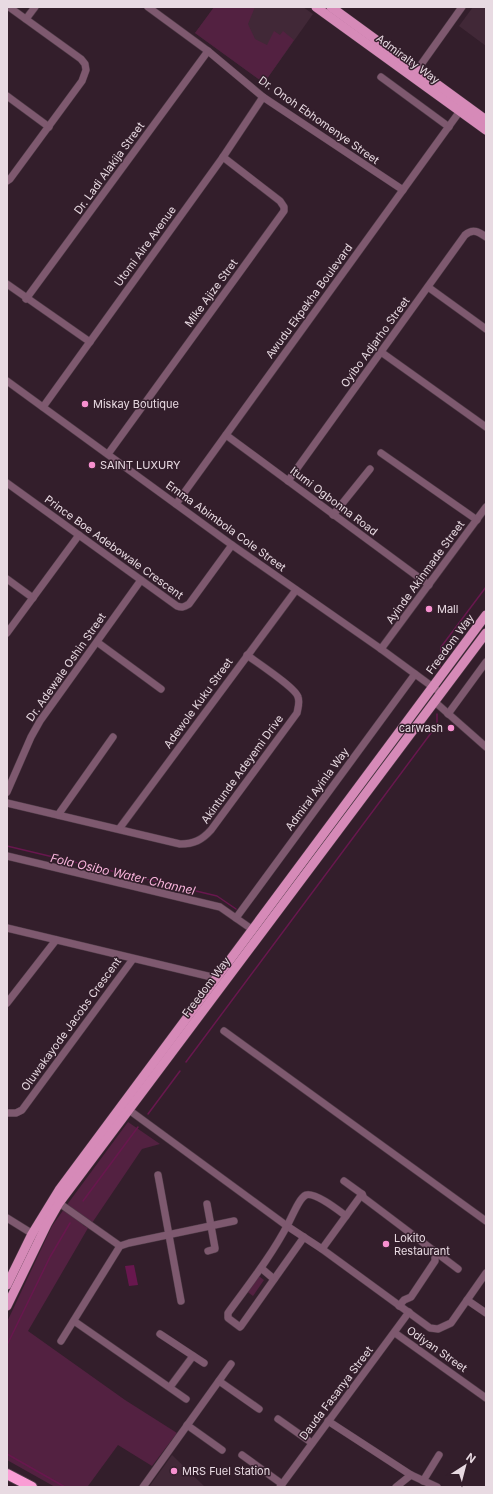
<svg xmlns="http://www.w3.org/2000/svg" width="493" height="1494" font-family="Inter,sans-serif">
  <rect width="100%" height="100%" fill="#331e2b"/>
  <g fill="#412837">
    <path d="M215 7H303L313 14 264 83 195 33Z"/>
    <path d="M473 7H486V46L459 26Z"/>
    <path d="M172 1455 205 1487H149Z"/>
  </g>
  <g fill="#532141">
    <path d="M214 7H255L248 24 255 39 267 45 274 31 280 35 283 31 294 40 264 83 195 33Z"/>
    <path d="M128 1122 160 1144 142 1149 92 1223 86 1219 83 1225 88 1228 28 1331 125 1400 177 1433 152 1466 118 1445 88 1486 89 1487H55L7 1460V1322L52 1226 69 1202Z"/>
    <path d="M256 1274 264 1280 253 1296 245 1290Z"/>
  </g>
  <path fill="#68174e" d="M134 1265 138 1285 129 1286 125 1266Z"/>
  <g fill="none" stroke-linecap="round" stroke-linejoin="round">
    <g stroke="#68174e" stroke-width="1.5">
      <path d="M440 667 441 647 486 587"/>
      <path d="M7 846 217 896 236 909"/>
      <path d="M186 1062 437 725V714"/>
      <path d="M148 1114 180 1071"/>
      <path d="M83 1201 138 1127"/>
      <path d="M7 1345 50 1257 70 1223"/>
      <path d="M7 1454 65 1487"/>
    </g>
    <defs>
      <g id="minor">
        <path d="M148 7 208 51 263 97 403 190"/>
        <path d="M26 19 35 7"/>
        <path d="M415 73 462 7"/>
        <path d="M381 77 449 127"/>
        <path d="M7 96 49 127"/>
        <path d="M7 181 10 179 82 81 86 70 85 64 81 59 9 7"/>
        <path d="M7 284 90 342"/>
        <path d="M428 287 486 329"/>
        <path d="M26 299 208 51"/>
        <path d="M381 352 486 427"/>
        <path d="M7 381 232 545 381 649 441 693"/>
        <path d="M43 407 223 157 263 97"/>
        <path d="M226 435 429 585"/>
        <path d="M381 453 477 520"/>
        <path d="M108 454 284 211V207L280 201 223 157"/>
        <path d="M288 481 465 235C473 228 479 232 486 237"/>
        <path d="M7 483 177 606C182 608 184 607 189 604L232 545"/>
        <path d="M176 504 460 111"/>
        <path d="M333 515 370 469"/>
        <path d="M7 579 33 598"/>
        <path d="M7 633 79 535"/>
        <path d="M97 642 161 689"/>
        <path d="M381 649 486 507"/>
        <path d="M435 702 486 747"/>
        <path d="M448 714 486 662"/>
        <path d="M7 792 31 737 40 721 141 580"/>
        <path d="M7 803 180 844C194 844 202 840 211 830L297 713C298 708 300 702 298 697 296 688 256 662 247 655"/>
        <path d="M58 815 113 737"/>
        <path d="M119 829 296 590"/>
        <path d="M7 856 220 907 253 930"/>
        <path d="M236 918 415 674"/>
        <path d="M7 928 220 979"/>
        <path d="M7 1003 56 940"/>
        <path d="M224 1031 486 1221"/>
        <path d="M129 1110 287 1226 322 1249 430 1328 438 1329 451 1323 486 1273"/>
        <path d="M7 1113H16L22 1110 133 959"/>
        <path d="M158 1175 181 1301"/>
        <path d="M344 1181 362 1194 364 1198 458 1269"/>
        <path d="M59 1203 120 1246"/>
        <path d="M207 1204 215 1248V1249L208 1251"/>
        <path d="M7 1218 36 1236"/>
        <path d="M304 1237 241 1326 240 1327 228 1318V1313C249 1284 272 1255 288 1224 292 1217 299 1198 306 1195 315 1192 338 1210 346 1216"/>
        <path d="M322 1249 362 1194"/>
        <path d="M261 1268 274 1279"/>
        <path d="M467 1300 486 1313"/>
        <path d="M399 1306 404 1300 411 1297 435 1261V1252"/>
        <path d="M74 1321 186 1399"/>
        <path d="M395 1333 486 1398"/>
        <path d="M160 1334 204 1363"/>
        <path d="M61 1341 120 1246 129 1243 234 1221"/>
        <path d="M219 1381 259 1409"/>
        <path d="M170 1387 193 1356"/>
        <path d="M278 1419 312 1443"/>
        <path d="M328 1421 411 1475 437 1487"/>
        <path d="M187 1425 222 1450"/>
        <path d="M242 1455 282 1484"/>
        <path d="M423 1481 439 1455"/>
        <path d="M143 1487 231 1364"/>
        <path d="M280 1487 409 1312"/>
        <path d="M396 1487 411 1475"/>
      </g>
      <g id="major">
        <path d="M316 7 486 130"/>
        <path d="M331 7 486 120"/>
        <path d="M7 1285 32 1234 59 1190 486 615"/>
        <path d="M7 1306 47 1224 59 1203 486 633"/>
      </g>
      <path id="highway" d="M7 1474 32 1487"/>
    </defs>
    <use href="#minor" stroke="#503c48" stroke-width="8"/>
    <use href="#major" stroke="#503c48" stroke-width="10"/>
    <use href="#highway" stroke="#503c48" stroke-width="12"/>
    <use href="#minor" stroke="#7e596f" stroke-width="7"/>
    <use href="#major" stroke="#d68ab8" stroke-width="9"/>
    <use href="#highway" stroke="#fa9dd5" stroke-width="10"/>
  </g>
  <g fill="#f790cf" stroke="#331e2b" stroke-width="1.5">
    <circle cx="85" cy="404" r="4"/>
    <circle cx="92" cy="465" r="4"/>
    <circle cx="429" cy="609" r="4"/>
    <circle cx="451" cy="728" r="4"/>
    <circle cx="386" cy="1244" r="4"/>
    <circle cx="174" cy="1471" r="4"/>
  </g>
  <g text-anchor="middle" dominant-baseline="central" stroke-width="3" stroke-linejoin="round" paint-order="stroke">
    <g font-size="11" fill="#e8dae2" stroke="#331e2b">
      <text transform="translate(408 59) rotate(36)">Admiralty Way</text>
      <text transform="translate(319 120) rotate(35)">Dr. Onoh Ebhomenye Street</text>
      <text transform="translate(109 168) rotate(-54)">Dr. Ladi Alakija Street</text>
      <text transform="translate(145 246) rotate(-54)">Utomi Aire Avenue</text>
      <text transform="translate(211 293) rotate(-54)">Mike Ajize Stret</text>
      <text transform="translate(309 301) rotate(-54)">Awudu Ekpekha Boulevard</text>
      <text transform="translate(375 342) rotate(-54)">Oyibo Adjarho Street</text>
      <text transform="translate(334 501) rotate(37)">Itumi Ogbonna Road</text>
      <text transform="translate(226 526) rotate(36)">Emma Abimbola Cole Street</text>
      <text transform="translate(114 547) rotate(36)">Prince Boe Adebowale Crescent</text>
      <text transform="translate(425 572) rotate(-54)">Ayinde Akinmade Street</text>
      <text transform="translate(450 644) rotate(-53)">Freedom Way</text>
      <text transform="translate(66 667) rotate(-55)">Dr. Adewale Oshin Street</text>
      <text transform="translate(198 703) rotate(-54)">Adewole Kuku Street</text>
      <text transform="translate(242 769) rotate(-54)">Akintunde Adeyemi Drive</text>
      <text transform="translate(317 789) rotate(-54)">Admiral Ayinla Way</text>
      <text transform="translate(206 987) rotate(-53)">Freedom Way</text>
      <text transform="translate(71 1024) rotate(-54)">Oluwakayode Jacobs Crescent</text>
      <text transform="translate(437 1349) rotate(35)">Odiyan Street</text>
      <text transform="translate(336 1393) rotate(-53)">Dauda Fasanya Street</text>
    </g>
    <g font-size="11" fill="#e8dae2" stroke="#331e2b" text-anchor="start">
      <text x="93" y="404">Miskay Boutique</text>
      <text x="100" y="465">SAINT LUXURY</text>
      <text x="437" y="609">Mall</text>
      <text x="443" y="728" text-anchor="end">carwash</text>
      <text x="394" y="1238">Lokito<tspan x="394" dy="13">Restaurant</tspan></text>
      <text x="182" y="1471">MRS Fuel Station</text>
    </g>
    <g font-size="12" font-style="italic" fill="#f9b4dc" stroke="#331e2b">
      <text transform="translate(123 874) rotate(13)">Fola Osibo Water Channel</text>
    </g>
  </g>
  <rect width="493" height="1494" fill="none" stroke="#e8dae2" stroke-width="16"/>
  <g transform="translate(465 1466) rotate(36)" stroke="#331e2b" stroke-width="3" paint-order="stroke">
  <path d="M0-3L7 15L0 10L-7 15Z" fill="#e8dae2"/>
  <text y="-6" font-size="11" font-weight="bold" text-anchor="middle" fill="#e8dae2">N</text>
  </g>
</svg>
